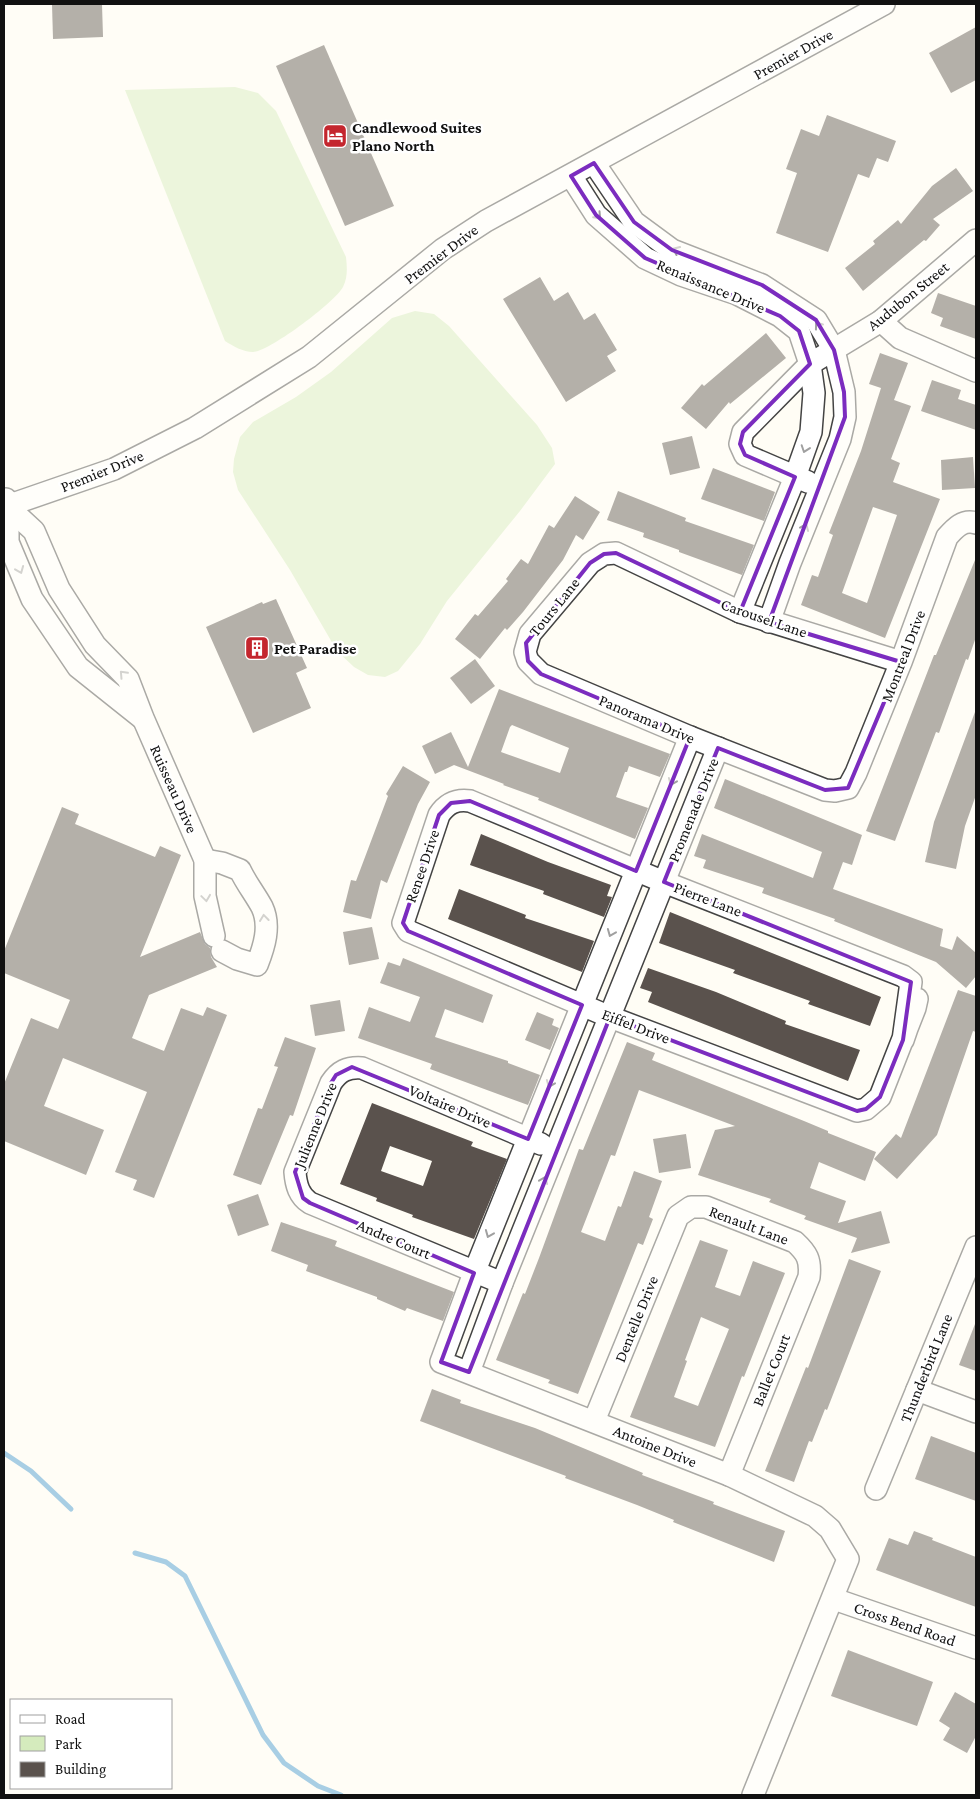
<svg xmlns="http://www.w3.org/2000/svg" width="980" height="1799" font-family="'Crimson Pro',serif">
  <rect width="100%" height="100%" fill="#fffdf5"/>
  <g fill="#d5ebbd">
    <path d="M235 87 258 93 276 111 346 257C347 267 348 277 343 287 335 302 270 351 253 352 243 352 233 346 225 341L125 90Z"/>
    <path d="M415 311 434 314 449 326 537 425 552 448 555 464 520 511 447 601 420 644 398 671 385 677 368 675 354 667 337 651 290 570 238 490 233 472 234 459 240 437 253 422 296 397 331 372 392 318Z"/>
  </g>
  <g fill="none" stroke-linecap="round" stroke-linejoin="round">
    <g stroke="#3f96cf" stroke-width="5">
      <path d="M4 1453 31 1471 71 1509"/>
      <path d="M135 1553 166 1562 185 1576 263 1735 284 1763 318 1786 341 1795"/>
    </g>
  </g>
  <g fill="#5a524d" fill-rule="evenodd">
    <path d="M52 4H102L103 37 53 39Z"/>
    <path d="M976 27V80L951 93 929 53Z"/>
    <path d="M324 45 394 206 345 226 276 66Z"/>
    <path d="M827 115 896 141 888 162 877 158 869 178 858 174 828 252 776 233 797 173 786 169 801 129 819 136Z"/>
    <path d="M956 168 973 191 933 219 940 225 926 241 924 240 863 291 845 268 875 244 873 241 898 220 901 224 932 186Z"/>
    <path d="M540 277 554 301 568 292 584 320 595 313 617 350 607 356 616 371 566 402 503 299Z"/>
    <path d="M938 293 976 306V339L940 326 943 318 931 313Z"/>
    <path d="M766 333 786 358 730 404 729 402 706 429 681 408 702 384 704 386Z"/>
    <path d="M880 353 908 363 894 400 911 406 891 459 900 463 893 482 940 499 885 638 801 605 812 575 818 577 833 535 829 533 861 451 881 388 869 384ZM873 507 897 515 867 603 842 593Z"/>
    <path d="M932 380 961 390 958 399 976 405V430L921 411Z"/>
    <path d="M692 436 700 468 670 475 662 443Z"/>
    <path d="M973 457 975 488 942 490 941 460Z"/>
    <path d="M713 468 775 492 764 521 701 499Z"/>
    <path d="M618 491 686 518 685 521 754 545 742 575 679 552V550L643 537 644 533 607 520Z"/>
    <path d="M575 496 600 512 583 540 576 535 563 560 523 612 507 630 505 628 480 659 455 639 475 614 478 616 508 581 506 579 521 559 528 564 549 525 554 528Z"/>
    <path d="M975 560 976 637 968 660 966 659 939 733 936 732 895 841 866 831 934 655H936Z"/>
    <path d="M276 599 307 668 296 673 311 708 253 733 206 627 262 602 263 604Z"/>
    <path d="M475 659 495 686 471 704 450 678Z"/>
    <path d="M499 689 670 754 660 777 629 766 627 772H625L616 797 648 808 635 839 538 800 539 798 503 785 504 784 454 765 435 774 422 746 451 732 468 767ZM512 725 569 748 560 773 501 752 510 727Z"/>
    <path d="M975 712 976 795 965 826 956 869 925 862 934 822Z"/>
    <path d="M403 766 430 782 418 804 387 883 381 880 371 919 343 912 351 880 356 881 388 796 386 794Z"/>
    <path d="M725 779 862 835 852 865 843 862 833 889 943 929 940 946 952 950 957 936 976 953V976L966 988 936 962 834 921 835 919 762 893 764 888 703 868 706 860 694 856 702 834 813 878 822 852 714 808Z"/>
    <path d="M62 807 79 814 75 824 155 857 160 846 181 855 140 957 200 932 205 944 210 948 211 957 217 967 149 995 132 1038 164 1051 181 1008 203 1016 207 1007 227 1015 154 1198 133 1190 137 1180 115 1172 147 1092 63 1058 44 1106 104 1130 86 1175 4 1141V1084L31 1018 58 1029 70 1000 4 973V951Z"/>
    <path d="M481 834 548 862 611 885 607 896 612 897 604 917 543 894 544 891 470 865Z"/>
    <path d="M459 889 526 915 525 918 594 941 582 972 448 919Z"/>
    <path d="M670 912 881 997 870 1026 808 1004 810 1001 733 973 735 970 659 943Z"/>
    <path d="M372 927 379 959 349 965 343 932Z"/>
    <path d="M403 958 493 995 483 1023 445 1009 435 1037 508 1061V1063L540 1075 528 1105 430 1069 432 1064 358 1038 369 1007 410 1022 420 997 380 983 388 962 400 966Z"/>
    <path d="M648 968 716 992 786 1021 785 1024 860 1050 848 1081 648 1002 652 992 640 988Z"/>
    <path d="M958 990 976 996V1032L973 1031 937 1135 897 1179 874 1159 896 1134 901 1138Z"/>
    <path d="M340 1000 345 1031 315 1036 310 1005Z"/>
    <path d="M537 1012 554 1019 552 1025 559 1028 550 1050 525 1040Z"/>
    <path d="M285 1037 316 1048 293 1116 290 1115 261 1185 233 1175 258 1108 262 1109 278 1067 274 1066Z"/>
    <path d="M627 1042 655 1053 652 1060 804 1121 828 1131V1133L876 1152 865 1181 819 1162 810 1188 846 1201 838 1223 881 1211 890 1243 851 1253 857 1238 804 1219 806 1216 769 1202 771 1199 698 1175 715 1130 735 1126 639 1090 615 1156 611 1155 581 1232 605 1241 618 1206 621 1207 634 1171 662 1181 649 1217 653 1219 643 1245 638 1243 578 1394 548 1383 550 1380 496 1360 523 1293 525 1294 539 1258 579 1149 583 1150Z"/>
    <path d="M372 1103 473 1142 471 1146 507 1159 474 1239 412 1217 413 1215 376 1201 377 1198 340 1184ZM390 1146 432 1161 423 1186 381 1171Z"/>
    <path d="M686 1134 691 1168 659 1173 653 1139Z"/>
    <path d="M258 1194 269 1225 238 1236 227 1205Z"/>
    <path d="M281 1222 337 1241 335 1246 454 1292 443 1321 407 1308 405 1311 377 1299V1297L306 1271 308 1265 271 1251Z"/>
    <path d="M700 1240 728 1250 715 1287 740 1296 753 1261 785 1273 744 1377 742 1376 715 1447 630 1417ZM701 1317 729 1329 698 1406 674 1397 687 1361 685 1360Z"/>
    <path d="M849 1259 881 1271 827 1410 825 1409 812 1442 809 1441 794 1482 765 1471 806 1367 808 1368Z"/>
    <path d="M975 1324H976V1371L959 1365Z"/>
    <path d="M432 1389 461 1400 460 1403 535 1428 643 1473 642 1475 714 1502 713 1504 785 1531 774 1562 673 1522 674 1520 637 1505 565 1478 566 1476 420 1421Z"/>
    <path d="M931 1436 976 1453V1501L915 1479Z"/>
    <path d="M914 1531 933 1538 932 1540 976 1557V1607L876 1570 889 1538 908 1545Z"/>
    <path d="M848 1650 933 1682 917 1726 831 1696Z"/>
    <path d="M955 1692 976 1704V1736L967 1753 943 1740 950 1728 939 1721Z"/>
  </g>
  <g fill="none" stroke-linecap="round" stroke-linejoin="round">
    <defs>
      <g id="minor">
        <path d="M594 163 634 222 672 250 762 285 816 320 834 350 844 392 845 417 840 439 790 563 769 622"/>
        <path d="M571 176 596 215 645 258 681 275 737 294 780 316 799 331 810 364 814 393 811 432 795 477 740 612"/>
        <path d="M881 321 900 338 976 371"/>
        <path d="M808 482 745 455 740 444 743 432 810 364 881 321 976 240"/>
        <path d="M6 499 8 507V542L32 599 78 667 142 718"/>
        <path d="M4 507 114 469 195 428 309 357 443 249 486 221 884 4"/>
        <path d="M8 507 34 531 59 589 95 645 128 679 143 718 205 860V896L214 936"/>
        <path d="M901 662 740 612 616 553 604 554 590 563 530 634 525 652 528 661 541 674 690 737 825 790 835 791 848 788 856 773 901 662 947 537C955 528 963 519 976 523"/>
        <path d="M690 737 474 1273 441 1362 729 1475 815 1516 830 1529 848 1559 753 1795"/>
        <path d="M205 860 222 863 240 870C246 883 255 894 262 907 271 926 264 947 257 965L237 959 222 951"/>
        <path d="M903 1040 911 982 903 976 664 882 470 801C456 799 447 803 439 815L403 923 408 931 610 1017 857 1111 866 1109 880 1097 915 1008 917 999 903 1040"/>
        <path d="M502 1283 310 1203C299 1196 296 1185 295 1172L331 1083C339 1071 347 1067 362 1068L541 1144"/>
        <path d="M469 1372 502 1283 718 748"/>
        <path d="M917 1390 976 1412"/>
        <path d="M594 1421 678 1216 691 1207H706L795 1242C807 1253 811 1260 809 1277L729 1475"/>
        <path d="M876 1489 976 1247"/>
        <path d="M834 1599 976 1648"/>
      </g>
    </defs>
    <use href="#minor" stroke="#444" stroke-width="24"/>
    <use href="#minor" stroke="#fff" stroke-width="21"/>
  </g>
  <defs><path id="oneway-chevron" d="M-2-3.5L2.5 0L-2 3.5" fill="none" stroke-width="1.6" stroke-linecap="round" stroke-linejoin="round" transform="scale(1.25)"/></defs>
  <g stroke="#a0a0a0">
    <use href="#oneway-chevron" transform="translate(598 216) rotate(47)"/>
    <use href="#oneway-chevron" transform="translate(676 250) rotate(-156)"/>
    <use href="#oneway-chevron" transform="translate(818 325) rotate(-126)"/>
    <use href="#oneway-chevron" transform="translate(805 449) rotate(109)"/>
    <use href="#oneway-chevron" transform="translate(805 527) rotate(-67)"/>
    <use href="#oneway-chevron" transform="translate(20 570) rotate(68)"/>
    <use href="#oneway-chevron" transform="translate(123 674) rotate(-133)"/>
    <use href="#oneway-chevron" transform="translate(672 782) rotate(112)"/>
    <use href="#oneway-chevron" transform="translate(206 898) rotate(82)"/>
    <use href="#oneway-chevron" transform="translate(264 918) rotate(-97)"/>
    <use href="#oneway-chevron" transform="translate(611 933) rotate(112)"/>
    <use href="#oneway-chevron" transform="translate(550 1084) rotate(112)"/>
    <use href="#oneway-chevron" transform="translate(544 1180) rotate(-68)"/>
    <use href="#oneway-chevron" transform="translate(489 1234) rotate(112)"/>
  </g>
  <path d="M0 0H980V1799H0ZM594 163 634 222 672 250 762 285 816 320 834 350 844 392 845 417 769 622 901 662 848 788 825 790 718 748 664 882 911 982 903 1040 880 1097 866 1109 857 1111 610 1017 469 1372 441 1362 474 1273 310 1203 303 1198 295 1172 331 1083 336 1075 352 1067 528 1139 582 1005 408 931 403 923 439 815 451 803 470 801 636 871 690 737 541 674 528 661 526 643 590 563 604 554 616 553 740 612 795 477 745 455 740 444 743 432 810 364 799 331 780 316 645 258 596 215 571 176Z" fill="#fffdf5" fill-opacity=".55" fill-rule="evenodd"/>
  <path fill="none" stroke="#7b2cbf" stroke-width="4" stroke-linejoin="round" d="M594 163 634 222 672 250 762 285 816 320 834 350 844 392 845 417 769 622 901 662 848 788 825 790 718 748 664 882 911 982 903 1040 880 1097 866 1109 857 1111 610 1017 469 1372 441 1362 474 1273 310 1203 303 1198 295 1172 331 1083 336 1075 352 1067 528 1139 582 1005 408 931 403 923 439 815 451 803 470 801 636 871 690 737 541 674 528 661 526 643 590 563 604 554 616 553 740 612 795 477 745 455 740 444 743 432 810 364 799 331 780 316 645 258 596 215 571 176Z"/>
  <defs>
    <symbol id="hotel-square" viewBox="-11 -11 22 22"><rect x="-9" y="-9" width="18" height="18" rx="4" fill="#c4262e" stroke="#fff"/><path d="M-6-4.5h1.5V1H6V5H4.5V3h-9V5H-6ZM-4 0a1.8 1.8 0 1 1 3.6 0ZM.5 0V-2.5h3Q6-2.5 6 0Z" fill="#fff"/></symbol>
    <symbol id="building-square" viewBox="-11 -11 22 22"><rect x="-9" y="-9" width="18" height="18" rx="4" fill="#c4262e" stroke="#fff"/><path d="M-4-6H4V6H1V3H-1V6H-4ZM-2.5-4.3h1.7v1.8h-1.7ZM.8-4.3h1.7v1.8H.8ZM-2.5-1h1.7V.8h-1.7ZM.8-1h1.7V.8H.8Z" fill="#fff"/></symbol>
  </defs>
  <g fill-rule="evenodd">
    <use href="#hotel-square" x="321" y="122" width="28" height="28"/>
    <use href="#building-square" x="243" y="634" width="28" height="28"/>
  </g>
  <g text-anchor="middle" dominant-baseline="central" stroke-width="5" stroke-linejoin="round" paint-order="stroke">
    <g font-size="16" fill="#111" stroke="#fff">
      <text transform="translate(793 54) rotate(-29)">Premier Drive</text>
      <text transform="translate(441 254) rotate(-37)">Premier Drive</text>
      <text transform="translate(711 286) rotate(23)">Renaissance Drive</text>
      <text transform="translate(908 296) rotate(-39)">Audubon Street</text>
      <text transform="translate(102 471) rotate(-22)">Premier Drive</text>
      <text transform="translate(554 607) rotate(-51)">Tours Lane</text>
      <text transform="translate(764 618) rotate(19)">Carousel Lane</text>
      <text transform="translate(903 656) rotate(-69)">Montreal Drive</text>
      <text transform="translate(647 719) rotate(23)">Panorama Drive</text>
      <text transform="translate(174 789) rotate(66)">Ruisseau Drive</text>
      <text transform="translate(693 810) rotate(-68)">Promenade Drive</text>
      <text transform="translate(422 866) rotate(-71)">Renee Drive</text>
      <text transform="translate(708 899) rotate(21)">Pierre Lane</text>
      <text transform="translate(636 1026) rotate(21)">Eiffel Drive</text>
      <text transform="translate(450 1106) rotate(23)">Voltaire Drive</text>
      <text transform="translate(315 1125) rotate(-68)">Julienne Drive</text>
      <text transform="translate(749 1225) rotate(21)">Renault Lane</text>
      <text transform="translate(394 1239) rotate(23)">Andre Court</text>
      <text transform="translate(636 1319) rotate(-68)">Dentelle Drive</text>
      <text transform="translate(926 1368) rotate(-68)">Thunderbird Lane</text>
      <text transform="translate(771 1370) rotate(-68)">Ballet Court</text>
      <text transform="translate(655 1446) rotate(22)">Antoine Drive</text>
      <text transform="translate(905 1624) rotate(19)">Cross Bend Road</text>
    </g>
    <g font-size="16" font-weight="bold" fill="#111" stroke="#fff" text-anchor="start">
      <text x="352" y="127">Candlewood Suites<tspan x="352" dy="18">Plano North</tspan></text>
      <text x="274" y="648">Pet Paradise</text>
    </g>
  </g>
  <rect width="980" height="1799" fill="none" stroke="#111111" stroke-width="10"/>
  <rect x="10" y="1699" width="162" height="90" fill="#ffffff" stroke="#a0a0a0"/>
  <rect x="20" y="1715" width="25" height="8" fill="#ffffff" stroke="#a0a0a0"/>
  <text x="55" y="1724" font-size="15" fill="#111111">Road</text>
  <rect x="20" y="1736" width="25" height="15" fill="#d5ebbd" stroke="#a0a0a0"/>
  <text x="55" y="1749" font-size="15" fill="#111111">Park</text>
  <rect x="20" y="1762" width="25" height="15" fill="#5a524d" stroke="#a0a0a0"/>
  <text x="55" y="1774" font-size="15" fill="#111111">Building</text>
</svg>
